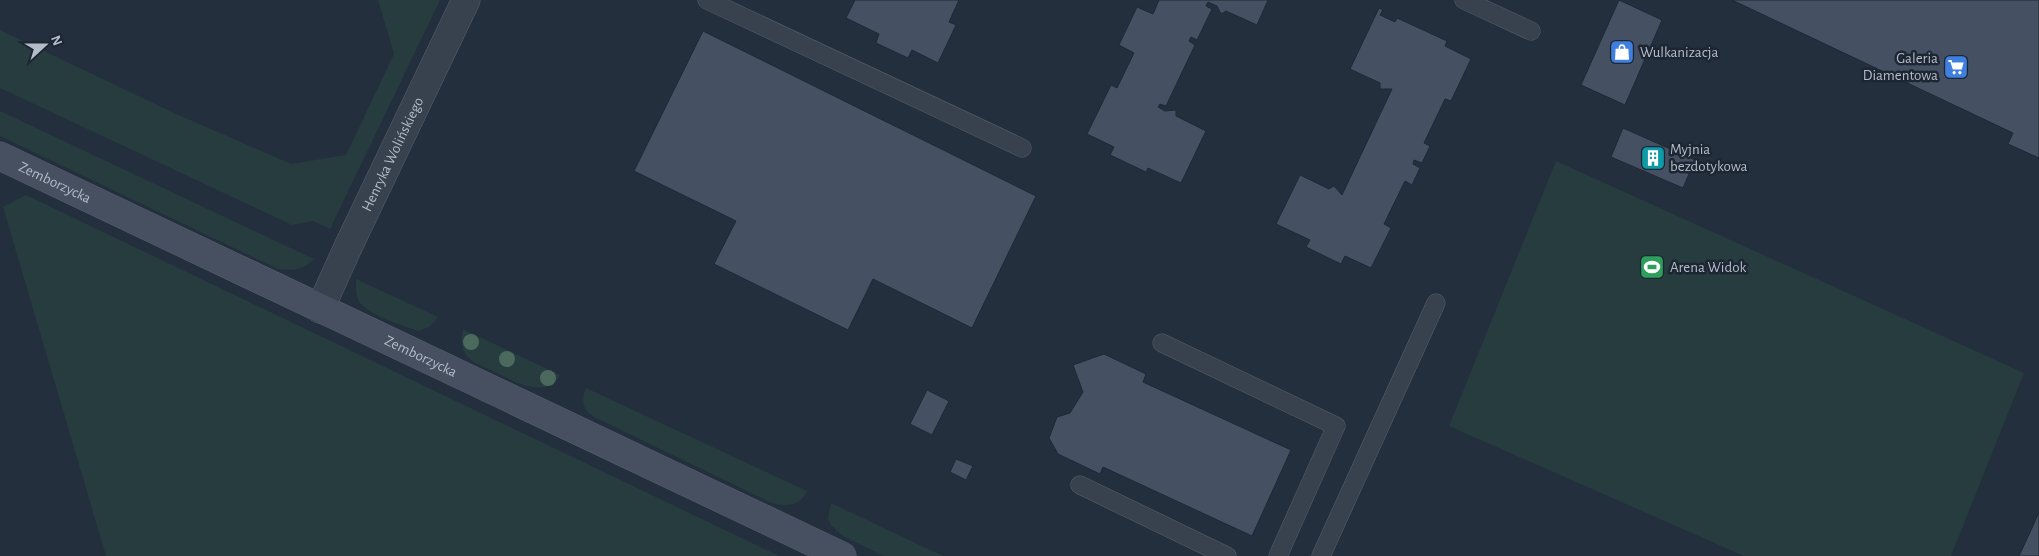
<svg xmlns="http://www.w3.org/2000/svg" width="2039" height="556" font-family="'Alegreya Sans',sans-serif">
  <rect width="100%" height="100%" fill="#242f3e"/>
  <g fill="#263c3f">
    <path d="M378 0H440L330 229 313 221 292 225 0 88V30L174 113 291 164 346 155 394 54Z"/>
    <path d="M0 111 314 259C303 270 293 271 278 269L0 136Z"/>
    <path d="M1556 161 2024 373 1951 556H1744L1449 426Z"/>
    <path d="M26 195 779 556H106L3 207Z"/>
    <path d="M356 279 438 317 429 327 418 331C402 325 374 317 362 305 355 299 356 287 356 279Z"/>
    <path d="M463 329 560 375C545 401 512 380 493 371 485 367 472 363 466 355 461 347 461 338 463 329Z"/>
    <path d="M586 388 807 491C801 506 786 507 772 503L594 417C582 409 581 400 586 388Z"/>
    <path d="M831 503 930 550 944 556H884L843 536 831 525 828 518Z"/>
  </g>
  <g fill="#455162" stroke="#1f2835">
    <path d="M855 0H959L949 22 956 25 938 63 912 50 908 58 876 43 879 34 846 18Z"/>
    <path d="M1159 0H1268L1257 25 1226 11 1221 14 1217 6 1208 2 1206 6 1212 9 1197 40 1191 37 1189 41 1195 45 1166 106 1160 104 1158 107 1165 111 1176 110V116L1206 131 1181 183 1148 168 1146 172 1110 155 1114 147 1087 134 1111 85 1117 88 1134 53 1119 45 1137 7 1153 14Z"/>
    <path d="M1619 0 1662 20 1625 105 1581 85Z"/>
    <path d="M1732 0H2039V158L2008 144 2013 133Z"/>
    <path d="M1379 8 1383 10 1380 15 1395 22 1397 18 1447 41 1445 46 1471 59 1451 101 1445 99 1424 143 1430 146 1422 163 1414 160 1413 164 1420 168 1412 185 1405 181 1384 224 1391 228 1371 268 1345 256 1341 264 1306 247 1310 240 1276 224 1300 175 1329 189 1334 186 1342 195 1392 89H1380V83L1350 69Z"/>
    <path d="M703 31 1036 196 972 328 873 279 848 330 714 264 736 221 634 171Z"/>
    <path d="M1623 128 1695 160 1683 188 1611 157Z"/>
    <path d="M1104 354 1146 374 1143 382 1291 450 1252 536 1103 467 1100 474 1058 454 1049 438 1057 417 1070 413 1083 392 1073 365Z"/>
    <path d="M927 390 949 401 932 435 910 424Z"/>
    <path d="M956 459 973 466 966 480 950 472Z"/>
    <path d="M2039 512V556H2019L2032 528Z"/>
  </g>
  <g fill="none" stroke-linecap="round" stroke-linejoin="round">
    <defs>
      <g id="lane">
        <path d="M707 0 1022 148"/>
        <path d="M1464 0 1531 31"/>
        <path d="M1162 343 1336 426 1278 556"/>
        <path d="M1080 485 1227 556"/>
        <path d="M1321 556 1436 303"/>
      </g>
      <g id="street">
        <path id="s1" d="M320 309 348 247 466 0"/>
      </g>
      <g id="secondary">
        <path id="s2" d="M0 156 842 556"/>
      </g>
    </defs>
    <use href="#lane" stroke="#565f6c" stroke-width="19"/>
    <use href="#street" stroke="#565f6c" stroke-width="29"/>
    <use href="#secondary" stroke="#565f6c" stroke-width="29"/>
    <use href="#lane" stroke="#38414e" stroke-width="18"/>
    <use href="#street" stroke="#38414e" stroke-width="28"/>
    <use href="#secondary" stroke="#465061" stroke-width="28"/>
  </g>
  <g fill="#4b6a5d">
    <circle cx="471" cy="342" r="8"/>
    <circle cx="507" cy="359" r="8"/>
    <circle cx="548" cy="378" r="8"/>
  </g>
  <defs>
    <symbol id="shop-square" viewBox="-11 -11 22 22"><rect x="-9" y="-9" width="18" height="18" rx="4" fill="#3f7fe0" stroke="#1d2633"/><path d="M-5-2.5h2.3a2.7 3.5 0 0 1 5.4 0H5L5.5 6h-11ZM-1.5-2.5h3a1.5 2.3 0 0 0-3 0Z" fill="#fff"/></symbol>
    <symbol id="supermarket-square" viewBox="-11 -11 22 22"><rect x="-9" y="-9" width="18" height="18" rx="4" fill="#3f7fe0" stroke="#1d2633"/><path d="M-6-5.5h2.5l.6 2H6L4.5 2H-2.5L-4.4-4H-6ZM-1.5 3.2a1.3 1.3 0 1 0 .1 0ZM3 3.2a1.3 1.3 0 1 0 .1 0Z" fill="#fff"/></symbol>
    <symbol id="building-square" viewBox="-11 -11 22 22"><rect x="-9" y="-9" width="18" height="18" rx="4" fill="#0f9aa8" stroke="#1d2633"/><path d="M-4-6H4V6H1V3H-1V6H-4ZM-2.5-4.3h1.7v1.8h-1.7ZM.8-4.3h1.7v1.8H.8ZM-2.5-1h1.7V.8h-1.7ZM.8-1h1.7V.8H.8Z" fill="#fff"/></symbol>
    <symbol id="stadium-square" viewBox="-11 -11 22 22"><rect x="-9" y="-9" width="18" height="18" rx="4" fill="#2e9e5b" stroke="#1d2633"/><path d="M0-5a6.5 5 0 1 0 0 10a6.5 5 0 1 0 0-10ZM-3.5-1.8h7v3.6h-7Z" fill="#fff"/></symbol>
  </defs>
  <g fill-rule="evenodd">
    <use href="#shop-square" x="1608" y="38" width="28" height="28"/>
    <use href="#supermarket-square" x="1942" y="53" width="28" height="28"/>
    <use href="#building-square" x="1639" y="144" width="28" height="28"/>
    <use href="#stadium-square" x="1638" y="253" width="28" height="28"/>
  </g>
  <g text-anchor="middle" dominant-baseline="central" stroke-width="5" stroke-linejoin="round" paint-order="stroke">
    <g font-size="15" fill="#b4bcc9" stroke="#1d2633" text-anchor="start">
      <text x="1640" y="52">Wulkanizacja</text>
      <text x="1938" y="58" text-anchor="end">Galeria<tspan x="1938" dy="17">Diamentowa</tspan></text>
      <text x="1670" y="149">Myjnia<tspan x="1670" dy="17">bezdotykowa</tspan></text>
      <text x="1670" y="267">Arena Widok</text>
    </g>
    <g font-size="15" fill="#b4bcc9" stroke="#1d2633">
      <text stroke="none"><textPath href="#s1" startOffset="171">Henryka Wolińskiego</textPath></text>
      <text stroke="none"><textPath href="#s2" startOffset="61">Zemborzycka</textPath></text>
      <text stroke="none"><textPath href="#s2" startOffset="466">Zemborzycka</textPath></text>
    </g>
  </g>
  <g transform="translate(45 45) rotate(69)" stroke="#1d2633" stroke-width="4" paint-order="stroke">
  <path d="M0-4L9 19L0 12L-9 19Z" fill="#b4bcc9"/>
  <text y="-8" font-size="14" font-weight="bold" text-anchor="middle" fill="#b4bcc9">N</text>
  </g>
</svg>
